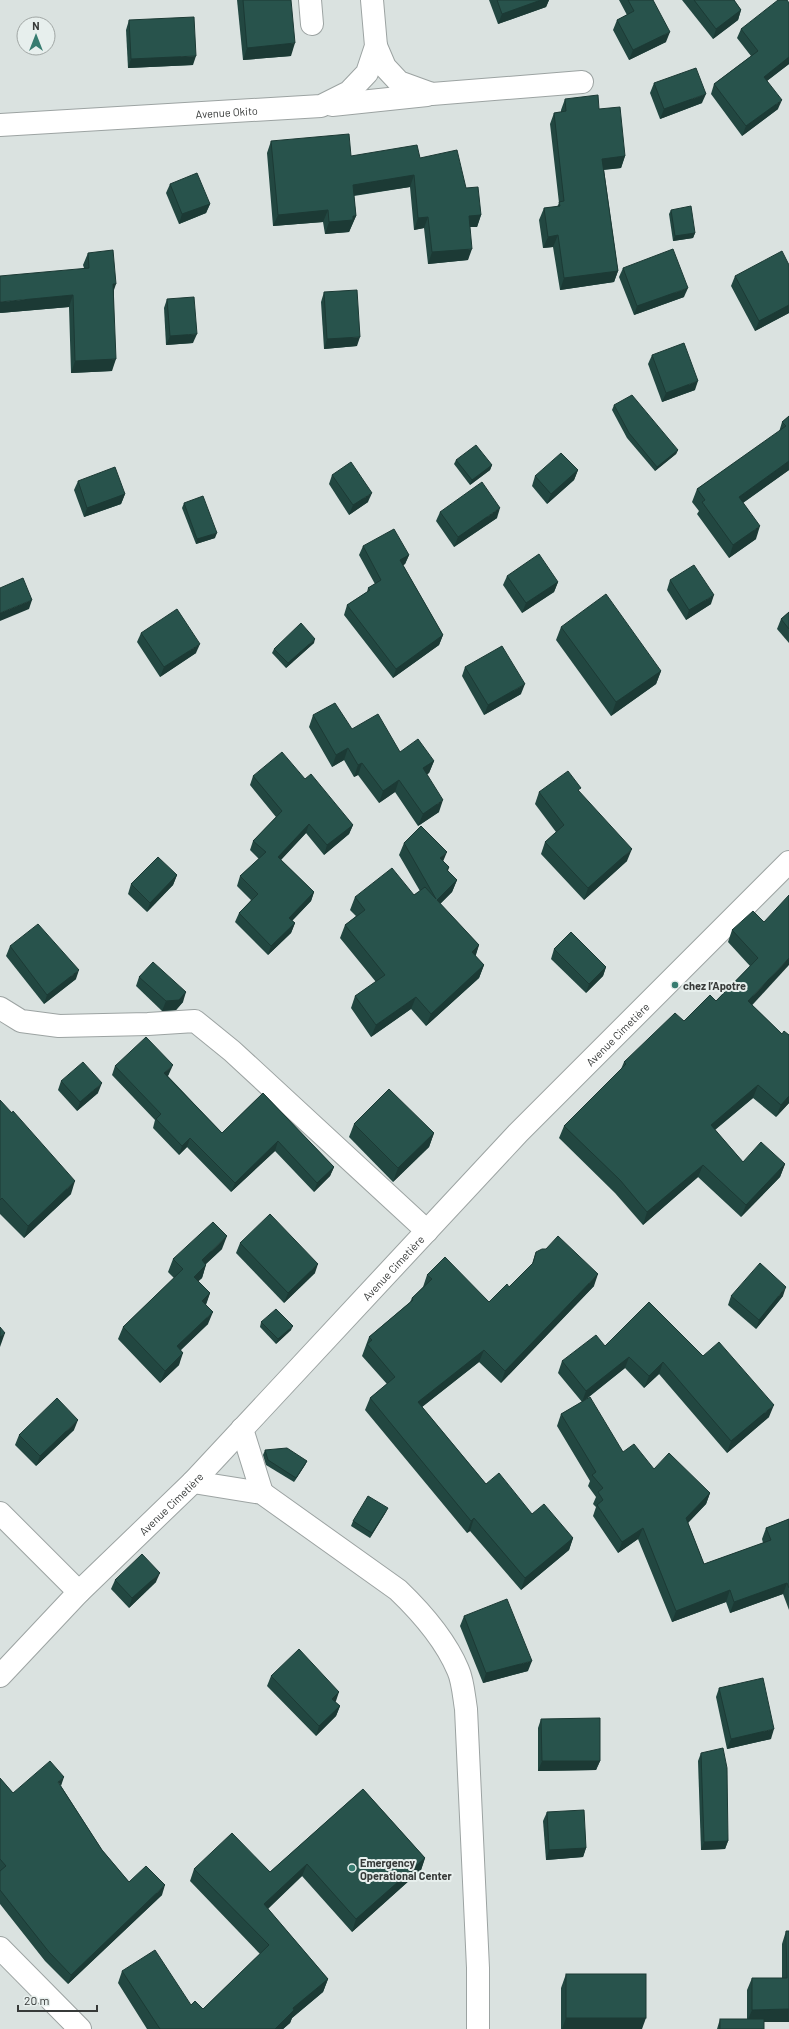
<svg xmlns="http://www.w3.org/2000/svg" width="789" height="2029" font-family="Barlow,sans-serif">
  <rect width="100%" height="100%" fill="#dae2e0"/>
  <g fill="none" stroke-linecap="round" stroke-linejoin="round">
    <defs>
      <g id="minor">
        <path d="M310 0 312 24"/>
        <path d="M376 46 385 67 399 82 432 94 582 82"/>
        <path d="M332 105 427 95"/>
        <path id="s1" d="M0 125 321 106 349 92 367 73 376 46 372 0"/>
        <path d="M0 1008 21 1021 59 1026 148 1024 195 1021 232 1051 427 1231"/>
        <path d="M242 1429 262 1493"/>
        <path d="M193 1482 262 1493 398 1590C422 1613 445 1639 458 1670 463 1681 464 1697 466 1709L478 1968V2029"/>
        <path d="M0 1513 79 1592"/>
        <path id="s2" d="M0 1676 79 1592 193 1482 518 1133 789 862"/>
        <path d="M0 1948 80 2029"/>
      </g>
    </defs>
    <use href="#minor" stroke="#9ca3a2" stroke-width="24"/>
    <use href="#minor" stroke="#fff" stroke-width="22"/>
  </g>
  <g fill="#224741">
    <path d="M237 0H291V56L243 60Z"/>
    <path d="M489 0H549L546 7 498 24Z"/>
    <path d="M619 0H653L666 42 629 60 613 30 617 20 627 15Z"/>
    <path d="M682 0H734L741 10 738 20 713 39Z"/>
    <path d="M789 3V64L767 81 778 109 742 136 711 94 714 84 751 56 737 38 741 29Z"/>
    <path d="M129 20 193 65 128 68 126 30Z"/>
    <path d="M654 83 702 103 660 119 650 93Z"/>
    <path d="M565 99 599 109 625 156 621 168 604 170 618 271 614 282 560 290 553 247 543 248 539 220 544 208 557 207 559 203 550 124 554 113 561 112V110Z"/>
    <path d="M271 141 351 156 420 158 466 188 481 215 477 227H470L468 260 428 264 424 228 414 230 410 187 354 196 356 216 349 232 325 234 323 222 273 226 267 153Z"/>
    <path d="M170 184 210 204 206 213 179 224 166 193Z"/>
    <path d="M671 210 695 233 693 238 673 241 669 214Z"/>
    <path d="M88 253 114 291 112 371 71 373 69 307 0 313 84 268 83 265Z"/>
    <path d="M789 265V313L755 331 731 286 735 276Z"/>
    <path d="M623 268 684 297 634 315 619 277Z"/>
    <path d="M324 292 357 346 324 349 321 302Z"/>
    <path d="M167 299 193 343 166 345 164 308Z"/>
    <path d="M652 355 695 390 662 402 648 364Z"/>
    <path d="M614 405 678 450 676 454 655 471 627 438 612 410Z"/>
    <path d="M789 416V470L743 503 756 539 729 558 697 514 699 511 692 502 697 489 779 432 782 422Z"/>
    <path d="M456 460 492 465 490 470 470 485 454 464Z"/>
    <path d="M578 470 574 480 547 504 532 486 535 476Z"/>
    <path d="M332 475 368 502 349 515 329 484Z"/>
    <path d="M78 481 125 494 121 504 84 517 74 490Z"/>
    <path d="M184 503 215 538 196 544 182 508Z"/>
    <path d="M440 512 497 518 454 547 436 521Z"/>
    <path d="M363 546 409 555 405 564 403 565 443 635 439 645 393 678 344 615 347 605 367 592 368 588 375 584 359 555Z"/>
    <path d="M507 576 558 582 554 592 522 613 503 585Z"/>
    <path d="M670 580 711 604 686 620 667 590Z"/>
    <path d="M789 612V643L777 629 781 619Z"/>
    <path d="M561 627 661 671 656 684 611 716 556 640Z"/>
    <path d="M141 633 196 653 160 677 137 642Z"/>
    <path d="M314 643 286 668 272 653 274 649Z"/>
    <path d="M465 667 521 694 484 715 462 676Z"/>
    <path d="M313 715 352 729 400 752 434 761 429 773 427 774 439 812 418 826 395 792 379 803 358 775 354 777 344 760 332 767 309 727Z"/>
    <path d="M253 776 305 779 353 825 349 834 324 855 306 833 281 860 314 892 311 901 292 921 295 923 291 933 268 955 235 922 239 913 251 900 237 886 240 876 259 859 250 850 253 841 276 817 250 785Z"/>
    <path d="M539 792H579L627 861 584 900 541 854 545 842 556 832 535 804Z"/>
    <path d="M404 843 443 861 449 867 448 871 457 880 452 892 440 904 479 945 475 956 484 965 479 978 426 1026 411 1009 371 1037 351 1008 355 996 376 982 340 938 345 925 356 916 350 910 355 897 414 895 420 891 399 855Z"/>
    <path d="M177 875 173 885 147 912 128 894 131 884Z"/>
    <path d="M764 922 752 1005 782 1034 789 1035V1103L776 1117 753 1098 715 1130 743 1162 785 1164 780 1177 741 1217 698 1177 643 1225 615 1193 559 1138 564 1126 621 1069 624 1062 716 1001 750 966 728 942 732 930Z"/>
    <path d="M10 946 76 979 44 1004 6 956Z"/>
    <path d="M554 949 606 967 603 976 586 993 551 959Z"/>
    <path d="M139 977 183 1002 176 1010 162 1011 136 986Z"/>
    <path d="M115 1066 169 1074 168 1076 222 1133 263 1093 334 1167 330 1176 314 1192 275 1151 231 1192 187 1147 179 1155 153 1128 155 1120 112 1075Z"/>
    <path d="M61 1081 98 1093 77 1111 58 1090Z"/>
    <path d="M0 1100 71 1194 24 1238 0 1214Z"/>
    <path d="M354 1124 434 1133 429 1147 393 1182 349 1137Z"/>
    <path d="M240 1243 315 1273 284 1303 236 1253Z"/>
    <path d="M222 1249 206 1264 202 1278 198 1281 210 1293 206 1305 208 1324 181 1350 179 1365 160 1383 118 1339 123 1327 174 1278 168 1272 173 1259Z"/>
    <path d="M536 1252 594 1286 501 1383 479 1362 422 1407 486 1484 532 1514 573 1538 569 1550 521 1590 470 1531 467 1533 365 1410 370 1398 387 1384 362 1356 369 1337 410 1302 412 1298 423 1287 427 1275 489 1302 509 1287 532 1264Z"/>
    <path d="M731 1296H783L756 1329 728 1305Z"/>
    <path d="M261 1322 291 1330 276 1344 260 1327Z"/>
    <path d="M605 1346 703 1356 769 1417 727 1453 659 1374 644 1388 625 1368 584 1401 623 1452 654 1469 710 1493 706 1504 688 1523 704 1564 763 1543 762 1539 766 1528 789 1519V1610L783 1594 730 1613 726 1602 672 1622 638 1539 618 1553 593 1516 596 1507 593 1504 596 1497 588 1486 590 1481 557 1426 561 1414 582 1402 558 1373 562 1361Z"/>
    <path d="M74 1430 36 1466 15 1445 19 1435Z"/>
    <path d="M265 1450 307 1461 305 1465 294 1482 266 1465 263 1455Z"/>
    <path d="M386 1512 370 1538 351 1526 353 1521Z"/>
    <path d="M115 1580 156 1582 129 1608 111 1589Z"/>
    <path d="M464 1616 528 1671 483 1683 460 1626Z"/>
    <path d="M271 1676 336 1701 335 1702 340 1706 336 1716 316 1736 267 1686Z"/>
    <path d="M719 1688 771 1739 727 1749 716 1697Z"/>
    <path d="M541 1719 600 1761 596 1770 538 1771V1728Z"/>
    <path d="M701 1753 728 1841 725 1849 701 1850 698 1761Z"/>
    <path d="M0 1778 13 1793 61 1786 102 1850 129 1882 162 1895 68 1984 45 1961 0 1904Z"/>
    <path d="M363 1789 425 1858 421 1870 352 1932 302 1876 268 1909 328 1979 323 1992 292 2018 290 2023 283 2029H147L118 1983 122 1971 191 2005 203 2009 260 1954 190 1881 194 1869 270 1872Z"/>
    <path d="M547 1812 586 1848 583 1857 546 1860 543 1821Z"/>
    <path d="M786 1931 789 2022H764V2029H717L720 2019H747V1990L752 1978H782V1944Z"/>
    <path d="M566 1974 642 2029H561V1988Z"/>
  </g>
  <g fill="#1c3a35">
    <path d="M541 0H549L546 7 498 24 502 14Z"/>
    <path d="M741 10 738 20 713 39 716 29Z"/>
    <path d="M670 32 666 42 629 60 633 50Z"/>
    <path d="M295 43 291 56 243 60 247 48Z"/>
    <path d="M196 56 193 65 128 68 131 59Z"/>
    <path d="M789 57V64L760 86 764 77Z"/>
    <path d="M706 94 702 103 660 119 664 109Z"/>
    <path d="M782 100 778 109 742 136 746 126Z"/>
    <path d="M625 156 621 168 598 170 602 159Z"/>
    <path d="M414 175 410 187 349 196 353 185Z"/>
    <path d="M210 204 206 213 179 224 182 214Z"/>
    <path d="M328 210 323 222 273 226 278 215Z"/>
    <path d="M481 215 477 227H464L469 216Z"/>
    <path d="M353 216H356L349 232 325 234 329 222Z"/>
    <path d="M428 217 424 228 414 230 418 218Z"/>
    <path d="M695 233 693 238 673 241 675 236Z"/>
    <path d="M558 235 553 247 543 248 548 237Z"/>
    <path d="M472 249 468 260 428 264 432 252Z"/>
    <path d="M618 271 614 282 560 290 564 278Z"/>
    <path d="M113 284H116L112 296Z"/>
    <path d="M688 288 684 297 634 315 637 306Z"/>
    <path d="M73 295 69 307 0 313V302Z"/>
    <path d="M789 305V313L755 331 759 321Z"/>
    <path d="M197 334 193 343 166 345 170 336Z"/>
    <path d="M360 337 357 346 324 349 327 339Z"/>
    <path d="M116 359 112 371 71 373 75 361Z"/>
    <path d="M698 381 695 390 662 402 666 393Z"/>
    <path d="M678 450 676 454 655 471 657 467Z"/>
    <path d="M789 461V470L734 509 739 497Z"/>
    <path d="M492 465 490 470 470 485 472 480Z"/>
    <path d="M578 470 574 480 547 504 551 494Z"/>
    <path d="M372 493 368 502 349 515 353 505Z"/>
    <path d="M125 494 121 504 84 517 87 508Z"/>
    <path d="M500 508 497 518 454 547 458 537Z"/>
    <path d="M760 526 756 539 729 558 733 545Z"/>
    <path d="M217 533 215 538 196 544 197 539Z"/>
    <path d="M409 555 405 564 397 569 400 560Z"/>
    <path d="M558 582 554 592 522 613 526 603Z"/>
    <path d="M714 595 711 604 686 620 689 610Z"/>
    <path d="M32 600 29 609 0 621V613Z"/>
    <path d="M443 635 439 645 393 678 396 669Z"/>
    <path d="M315 639 314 643 286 668 288 663Z"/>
    <path d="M200 644 196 653 160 677 164 667Z"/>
    <path d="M661 671 656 684 611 716 616 702Z"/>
    <path d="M525 684 521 694 484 715 488 705Z"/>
    <path d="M348 748 344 760 332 767 336 755Z"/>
    <path d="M434 761 429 773 419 780 423 768Z"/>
    <path d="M362 763 358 775 354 777 358 765Z"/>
    <path d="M399 780 395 792 379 803 383 791Z"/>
    <path d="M443 800 439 812 418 826 423 814Z"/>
    <path d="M309 824 306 833 275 866 278 857Z"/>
    <path d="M353 825 349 834 324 855 327 845Z"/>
    <path d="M632 849 627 861 584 900 588 888Z"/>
    <path d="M447 852 442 864 440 858Z"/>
    <path d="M177 875 173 885 147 912 150 903Z"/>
    <path d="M457 880 452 892 432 912 437 900Z"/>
    <path d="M314 892 311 901 286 927 289 918Z"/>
    <path d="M295 923 291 933 268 955 271 946Z"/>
    <path d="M479 945 475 958 472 952Z"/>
    <path d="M789 958V965L744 1014 748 1001Z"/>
    <path d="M484 965 479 978 426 1026 431 1014Z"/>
    <path d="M606 967 603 976 586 993 589 984Z"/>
    <path d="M79 970 76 979 44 1004 47 995Z"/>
    <path d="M186 992 183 1002 176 1010 162 1011 166 1001Z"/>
    <path d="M416 997 411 1009 371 1037 376 1025Z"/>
    <path d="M173 1065 169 1074 161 1082 164 1073Z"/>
    <path d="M102 1083 98 1093 77 1111 80 1102Z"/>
    <path d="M758 1085 753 1098 706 1137 711 1125Z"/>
    <path d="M789 1096V1103L776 1117 781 1105Z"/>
    <path d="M434 1133 429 1147 393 1182 398 1168Z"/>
    <path d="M190 1138 187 1147 179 1155 182 1146Z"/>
    <path d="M278 1141 275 1151 231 1192 235 1183Z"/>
    <path d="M785 1164 780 1177 741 1217 746 1205Z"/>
    <path d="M703 1165 698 1177 643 1225 647 1212Z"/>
    <path d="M334 1167 330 1176 314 1192 317 1183Z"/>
    <path d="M75 1181 71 1194 24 1238 28 1226Z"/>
    <path d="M227 1236 222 1249 197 1272 202 1260Z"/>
    <path d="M318 1264 315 1273 284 1303 288 1293Z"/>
    <path d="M206 1265 202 1278 189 1290 194 1277Z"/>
    <path d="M598 1274 594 1286 501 1383 505 1371Z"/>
    <path d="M786 1287 783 1296 756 1329 759 1320Z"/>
    <path d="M210 1293 205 1306 202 1301Z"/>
    <path d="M213 1312 208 1324 172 1358 177 1346Z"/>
    <path d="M293 1326 291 1330 276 1344 278 1339Z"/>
    <path d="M5 1333 0 1347V1337Z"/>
    <path d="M484 1350 479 1362 413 1414 418 1402Z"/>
    <path d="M183 1353 179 1365 160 1383 165 1371Z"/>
    <path d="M629 1357 625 1368 582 1402 586 1391Z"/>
    <path d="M663 1362 659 1374 644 1388 649 1376Z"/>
    <path d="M774 1405 769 1417 727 1453 731 1441Z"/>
    <path d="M78 1420 74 1430 36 1466 40 1456Z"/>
    <path d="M307 1461 305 1465 294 1482 296 1478Z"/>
    <path d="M710 1493 706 1504 682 1529 686 1518Z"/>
    <path d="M388 1508 386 1512 370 1538 372 1533Z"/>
    <path d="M474 1518 470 1531 467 1533 471 1521Z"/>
    <path d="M643 1528 638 1539 618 1553 622 1542Z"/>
    <path d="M573 1538 569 1550 521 1590 525 1578Z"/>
    <path d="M160 1573 156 1582 129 1608 132 1598Z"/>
    <path d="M787 1583 783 1594 730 1613 734 1602Z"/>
    <path d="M730 1590 726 1602 672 1622 676 1611Z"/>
    <path d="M532 1661 528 1671 483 1683 486 1673Z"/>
    <path d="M339 1692 336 1701 329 1708 332 1699Z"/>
    <path d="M340 1706 336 1716 316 1736 319 1726Z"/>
    <path d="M774 1729 771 1739 727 1749 731 1739Z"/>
    <path d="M542 1761H600L596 1770 538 1771Z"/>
    <path d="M64 1777 61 1786 58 1782Z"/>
    <path d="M728 1841 725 1849 701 1850 704 1842Z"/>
    <path d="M586 1848 583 1857 546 1860 549 1850Z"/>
    <path d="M425 1858 421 1870 352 1932 356 1919Z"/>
    <path d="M307 1864 302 1876 260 1916 264 1904Z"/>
    <path d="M165 1885 162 1895 68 1984 71 1975Z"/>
    <path d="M328 1979 323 1992 292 2018 290 2023 283 2029H275L293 2008Z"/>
    <path d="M789 2009V2022H747L752 2010Z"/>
    <path d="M566 2018H646L642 2029H562Z"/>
  </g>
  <g fill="#28534c" stroke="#1c3a35">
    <path d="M243 0H291L295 43 247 48Z"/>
    <path d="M497 0H541L502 14Z"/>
    <path d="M628 0H653L670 32 633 50 617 20 634 11Z"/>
    <path d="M694 0H734L741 10 716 29Z"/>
    <path d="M778 0H787L789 3V57L764 77 782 100 746 126 714 84 758 51 741 29Z"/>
    <path d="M194 17 196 56 131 59 129 20Z"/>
    <path d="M696 68 706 94 664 109 654 83Z"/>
    <path d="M598 95 599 109 620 107 625 156 602 159 618 271 564 278 558 235 548 237 544 208 560 206 559 202 564 201 554 113 566 111 565 99Z"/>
    <path d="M349 134 351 156 417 145 420 158 457 150 466 188 478 187 481 215 469 216 472 249 432 252 428 217 418 218 414 175 353 185 356 216H353V220L329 222 328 210 278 215 271 141Z"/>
    <path d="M197 173 210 204 182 214 170 184Z"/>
    <path d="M691 206 695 233 675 236 671 210Z"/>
    <path d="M673 249 688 288 637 306 623 268Z"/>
    <path d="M113 250 116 284H113L116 359 75 361 73 295 0 302V276L89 268 88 253Z"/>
    <path d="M782 251 789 265V305L759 321 735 276Z"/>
    <path d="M357 290 360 337 327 339 324 292Z"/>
    <path d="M194 297 197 334 170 336 167 299Z"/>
    <path d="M684 343 698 381 666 393 652 355Z"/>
    <path d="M632 395 678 450 657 467 629 433 614 405Z"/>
    <path d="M789 416V461L739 497 760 526 733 545 702 502 705 500 697 489 786 426 782 422Z"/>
    <path d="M476 445 492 465 472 480 456 460Z"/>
    <path d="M561 453 578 470 551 494 535 476Z"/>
    <path d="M351 462 372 493 353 505 332 475Z"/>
    <path d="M115 467 125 494 87 508 78 481Z"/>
    <path d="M482 482 500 508 458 537 440 512Z"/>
    <path d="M203 496 217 533 197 539 184 503Z"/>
    <path d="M394 529 409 555 400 560 443 635 396 669 347 605 370 590 368 588 381 580 363 546Z"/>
    <path d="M539 554 558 582 526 603 507 576Z"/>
    <path d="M694 565 714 595 689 610 670 580Z"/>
    <path d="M23 578 32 600 0 613V588Z"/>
    <path d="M606 594 661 671 616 702 561 627Z"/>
    <path d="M177 609 200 644 164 667 141 633Z"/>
    <path d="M789 612V629L781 619Z"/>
    <path d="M301 623 315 639 288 663 274 649Z"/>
    <path d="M502 646 525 684 488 705 465 667Z"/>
    <path d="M335 703 352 729 378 714 400 752 418 739 434 761 423 768 443 800 423 814 399 780 383 791 362 763 358 765 348 748 336 755 313 715Z"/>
    <path d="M282 752 305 779 311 774 353 825 327 845 309 824 278 857 314 892 289 918 295 923 271 946 239 913 258 894 240 876 266 852 253 841 282 811 253 776Z"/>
    <path d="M568 771 581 788 578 790 632 849 588 888 545 842 564 825 539 792Z"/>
    <path d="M421 826 447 852 440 858 449 867 447 870 457 880 437 900 479 945 472 952 484 965 431 1014 416 997 376 1025 355 996 385 975 345 925 365 910 355 897 392 868 414 895 425 887 436 899 404 843Z"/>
    <path d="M158 857 177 875 150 903 131 884Z"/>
    <path d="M789 895V958L748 1001 782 1034 784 1031 789 1035V1096L781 1105 758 1085 711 1125 743 1162 761 1142 785 1164 746 1205 703 1165 647 1212 620 1180 564 1126 626 1064 624 1062 675 1013 684 1021 710 995 716 1001 758 958 732 930 753 911 764 922Z"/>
    <path d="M38 924 79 970 47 995 10 946Z"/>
    <path d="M571 932 606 967 589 984 554 949Z"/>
    <path d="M153 962 186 992 179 1000 166 1001 139 977Z"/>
    <path d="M146 1037 173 1065 164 1073 222 1133 263 1093 334 1167 317 1183 278 1141 235 1183 190 1138 182 1146 156 1119 161 1114 115 1066Z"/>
    <path d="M83 1062 102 1083 80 1102 61 1081Z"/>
    <path d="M389 1089 434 1133 398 1168 354 1124Z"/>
    <path d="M0 1100 12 1113 13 1111 75 1181 28 1226 2 1198 0 1200Z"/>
    <path d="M270 1214 318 1264 288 1293 240 1243Z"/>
    <path d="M213 1222 227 1236 202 1260 206 1265 194 1277 210 1293 202 1301 213 1312 177 1346 183 1353 165 1371 123 1327 183 1269 173 1259Z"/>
    <path d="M558 1236 598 1274 505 1371 484 1350 418 1402 486 1484 499 1473 532 1514 544 1504 573 1538 525 1578 474 1518 471 1521 370 1398 395 1377 367 1344 372 1340 369 1337 413 1300 412 1298 432 1279 427 1275 445 1257 489 1302 507 1284 509 1287 533 1263 536 1252 542 1249H546Z"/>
    <path d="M760 1263 786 1287 759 1320 731 1296Z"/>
    <path d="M649 1302 703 1356 719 1342 774 1405 731 1441 663 1362 649 1376 629 1357 586 1391 562 1361 596 1335 605 1346Z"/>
    <path d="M276 1309 293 1326 278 1339 261 1322Z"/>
    <path d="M0 1327 5 1333 0 1337Z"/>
    <path d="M590 1397 623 1452 634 1444 654 1469 669 1453 710 1493 686 1518 704 1564 771 1540 766 1528 789 1519V1588L787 1583 734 1602 730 1590 676 1611 643 1528 622 1542 597 1505 603 1500 598 1492 603 1488 592 1475 596 1472 561 1414Z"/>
    <path d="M57 1398 78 1420 40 1456 19 1435Z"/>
    <path d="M287 1448 307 1461 296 1478 268 1460 265 1450Z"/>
    <path d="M368 1496 388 1508 372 1533 353 1521Z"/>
    <path d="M142 1554 160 1573 132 1598 115 1580Z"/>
    <path d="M507 1599 532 1661 486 1673 464 1616Z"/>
    <path d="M299 1649 339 1692 332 1699 340 1706 319 1726 271 1676Z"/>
    <path d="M763 1678 774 1729 731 1739 719 1688Z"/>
    <path d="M600 1718V1761H542L541 1719Z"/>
    <path d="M723 1748 727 1768 728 1841 704 1842 701 1753Z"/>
    <path d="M50 1761 64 1777 58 1782 102 1850 129 1882 146 1866 165 1885 71 1975 49 1952 0 1890V1871L6 1866 0 1859V1778L13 1793Z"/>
    <path d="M363 1789 425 1858 356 1919 307 1864 264 1904 328 1979 293 2008 294 2010 275 2029H160L122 1971 155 1950 191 2005 195 2001 203 2009 269 1945 194 1869 232 1833 270 1872Z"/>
    <path d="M584 1810 586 1848 549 1850 547 1812Z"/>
    <path d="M786 1931H789V2009L752 2010V1978H787Z"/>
    <rect x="566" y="1974" width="80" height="44"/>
    <rect x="720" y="2019" width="44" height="10"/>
  </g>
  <g fill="#377c70" stroke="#e7efed" stroke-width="1.5">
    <circle cx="675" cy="985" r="4"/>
    <circle cx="352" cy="1868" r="4"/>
  </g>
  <g text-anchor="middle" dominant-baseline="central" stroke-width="4" stroke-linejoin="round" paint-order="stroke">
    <g font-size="11" fill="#373a39" stroke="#e7efed">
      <text stroke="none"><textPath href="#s1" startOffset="227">Avenue Okito</textPath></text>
      <text stroke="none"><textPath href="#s2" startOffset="891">Avenue Cimetière</textPath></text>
      <text stroke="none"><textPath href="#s2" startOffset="567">Avenue Cimetière</textPath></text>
      <text stroke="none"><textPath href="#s2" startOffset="243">Avenue Cimetière</textPath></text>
    </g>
    <g font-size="11" font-weight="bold" fill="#373a39" stroke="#e7efed" text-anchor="start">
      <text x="683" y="985">chez l’Apotre</text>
      <text x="360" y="1862">Emergency<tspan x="360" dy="13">Operational Center</tspan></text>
    </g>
  </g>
  <g transform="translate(36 36)"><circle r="19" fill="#e7efed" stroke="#a1a7a5"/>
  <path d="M0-3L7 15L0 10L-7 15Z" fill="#377c70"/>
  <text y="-6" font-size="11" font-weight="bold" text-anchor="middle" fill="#373a39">N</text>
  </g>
  <path d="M18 2005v6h79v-6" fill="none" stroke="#373a39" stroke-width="2"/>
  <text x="24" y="2005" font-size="12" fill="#373a39" stroke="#e7efed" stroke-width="3" paint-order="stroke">20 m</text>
</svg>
